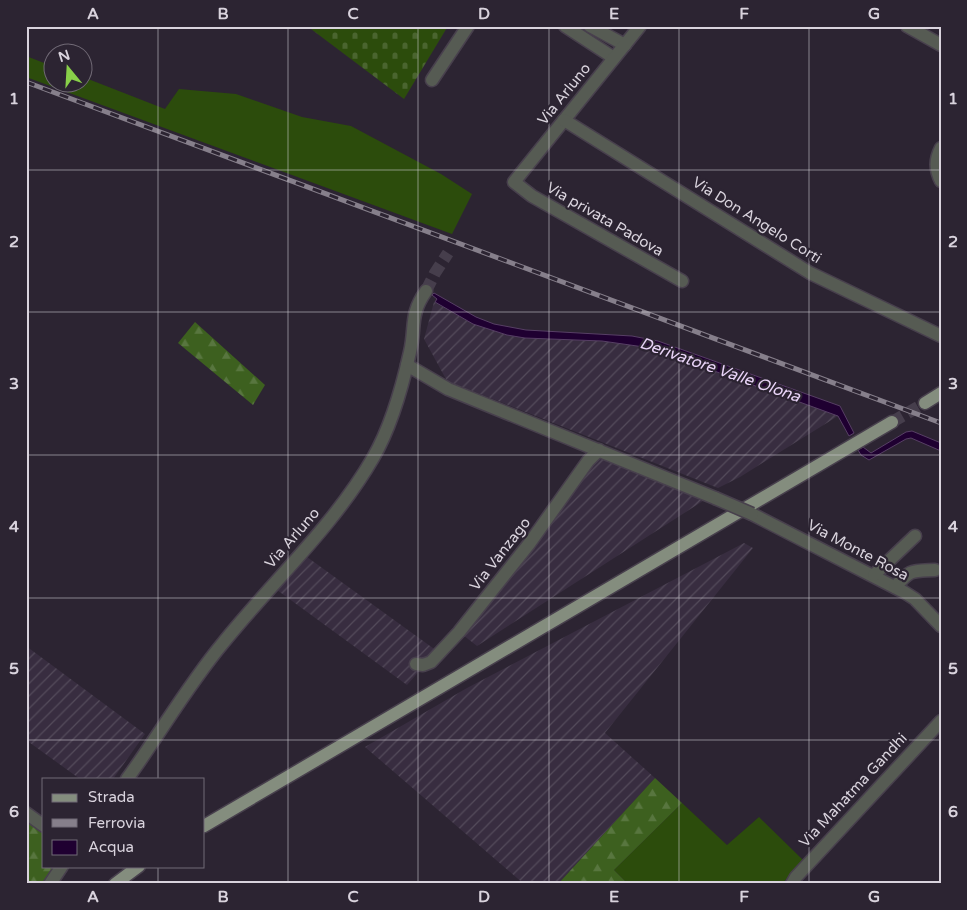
<svg xmlns="http://www.w3.org/2000/svg" width="967" height="910" font-family="'Varela Round',sans-serif">
  <defs>
    <pattern id="industrial-furrows" width="10" height="10" patternUnits="userSpaceOnUse" patternTransform="scale(1.25)"><rect width="10" height="10" fill="#382d40"/><path d="M-1 1l2-2M0 10L10 0M9 11l2-2" fill="none" stroke="#544b5b"/></pattern>
    <pattern id="forest-firs" width="22" height="20" patternUnits="userSpaceOnUse" patternTransform="scale(1.25)"><rect width="22" height="20" fill="#3d601f"/><path d="M5 1l3.5 6h-7zM16 11l3.5 6h-7z" fill="#58763f"/></pattern>
    <pattern id="cemetery-stones" width="16" height="16" patternUnits="userSpaceOnUse" patternTransform="scale(1.25)"><rect width="16" height="16" fill="#2c4c0c"/><path d="M2 7V4a2 2 0 0 1 4 0v3zM10 15v-3a2 2 0 0 1 4 0v3z" fill="#4a652f"/></pattern>
  </defs>
  <rect width="100%" height="100%" fill="#2c2432"/>
  <g fill="url(#industrial-furrows)">
    <path d="M434 302 473 324 507 335 525 338 602 341 651 348 838 416 740 477 718 488 447 381 424 339Z"/>
    <path d="M600 455 703 501 477 646 463 635Z"/>
    <path d="M744 543 753 548 605 733 655 778 558 884H524L365 747 467 688Z"/>
    <path d="M307 557 437 651 407 685 277 590Z"/>
    <path d="M26 646 145 734 113 779H80L26 740Z"/>
  </g>
  <g fill="#2c4c0c">
    <path d="M26 56 52 66V82H82L83 77 165 109 179 89 236 94 302 117 351 126 441 174 472 194 452 234 26 77Z"/>
    <path d="M682 803 727 845 759 817 803 860 782 884H628L614 870Z"/>
  </g>
  <g fill="url(#forest-firs)">
    <path d="M195 322 265 385 253 405 178 343Z"/>
    <path d="M655 778 682 803 614 870 628 884H558Z"/>
    <path d="M26 818 44 831V866H56L43 884H26Z"/>
  </g>
  <path fill="url(#cemetery-stones)" d="M307 26H448L404 99Z"/>
  <g fill="#1f0031" stroke="#573f65">
    <path d="M434 293 476 317 494 324 526 330 632 336 658 341 840 406 854 433 849 436 838 416 651 348 602 341 525 338 507 335 473 324 435 302 437 299 432 295Z"/>
    <path d="M912 431 941 443V451L911 438 906 439 869 460 861 455 858 450 863 447 871 453 906 432Z"/>
  </g>
  <g fill="none" stroke-linecap="round" stroke-linejoin="round">
    <path stroke="#463e4c" stroke-width="12" stroke-dasharray="12 6" stroke-linecap="butt" d="M426 291 435 273 448 253"/>
    <path stroke="#463e4c" stroke-width="12" stroke-dasharray="12 6" stroke-linecap="butt" d="M892 422 925 403"/>
    <defs>
      <g id="minor">
        <path d="M565 26 614 58"/>
        <path d="M590 26 625 45"/>
        <path d="M640 26 514 182 532 196 682 281"/>
        <path d="M907 26 941 45"/>
        <path d="M432 80 468 26"/>
        <path d="M564 120 810 273 941 336"/>
        <path d="M941 148C935 160 935 169 941 181"/>
        <path d="M407 365 448 389 715 498"/>
        <path d="M752 514 904 592 915 599 941 626"/>
        <path d="M874 575 915 536"/>
        <path d="M895 587C911 569 911 571 935 570"/>
        <path d="M416 664 423 665 431 662 459 632 529 544 588 461 599 450"/>
        <path d="M127 779C160 734 187 686 223 643 272 582 333 527 373 458 391 427 402 388 410 352 416 327 409 315 426 291"/>
        <path d="M26 813 44 826"/>
        <path d="M50 884 62 866"/>
        <path d="M792 884 796 877 941 721"/>
      </g>
      <g id="major">
        <path d="M925 403 941 393"/>
        <path d="M204 826 892 422"/>
        <path d="M115 884 139 866"/>
      </g>
    </defs>
    <use href="#minor" stroke="#48404d" stroke-width="15"/>
    <use href="#major" stroke="#48404d" stroke-width="15"/>
    <use href="#minor" stroke="#565b53" stroke-width="12"/>
    <use href="#major" stroke="#848d7e" stroke-width="12"/>
    <defs>
      <path id="rail" d="M26 82 941 423"/>
    </defs>
    <use href="#rail" stroke="#867f8b" stroke-width="5"/>
    <use href="#rail" stroke="#2c2432" stroke-width="3" stroke-dasharray="9" stroke-linecap="butt"/>
    <defs>
      <path id="minor-bridge" d="M715 498 752 514"/>
    </defs>
    <use href="#minor-bridge" stroke="#48404d" stroke-width="15" stroke-linecap="butt"/>
    <use href="#minor-bridge" stroke="#565b53" stroke-width="12"/>
  </g>
  <path fill="none" stroke="#d9d3dd" stroke-width="1" stroke-opacity="0.55" d="M158 26V779M288 26V884M418 26V884M549 26V884M679 26V884M809 26V884M26 170H941M26 312H941M26 455H941M26 598H941M26 740H941M158 866V884"/>
  <g text-anchor="middle" dominant-baseline="central" stroke-width="4.5" stroke-linejoin="round" paint-order="stroke">
    <g font-size="15" fill="#d9d3dd" stroke="#2c2432">
      <text transform="translate(564 94) rotate(-51)">Via Arluno</text>
      <text transform="translate(605 219) rotate(30)">Via privata Padova</text>
      <text transform="translate(757 220) rotate(32)">Via Don Angelo Corti</text>
      <text transform="translate(292 538) rotate(-49)">Via Arluno</text>
      <text transform="translate(858 550) rotate(28)">Via Monte Rosa</text>
      <text transform="translate(500 554) rotate(-52)">Via Vanzago</text>
      <text transform="translate(853 790) rotate(-47)">Via Mahatma Gandhi</text>
    </g>
    <g font-size="16" font-style="italic" fill="#e9d4f8" stroke="#2c2432">
      <text transform="translate(720 370) rotate(19)">Derivatore Valle Olona</text>
    </g>
  </g>
  <rect width="967" height="910" fill="none" stroke="#2c2432" stroke-width="55"/>
  <rect x="42" y="778" width="162" height="90" fill="#2c2432" stroke="#716a76"/>
  <rect x="52" y="794" width="25" height="8" fill="#848d7e" stroke="#716a76"/>
  <text x="88" y="802" font-size="15" fill="#d9d3dd">Strada</text>
  <rect x="52" y="819" width="25" height="8" fill="#867f8b" stroke="#716a76"/>
  <text x="88" y="828" font-size="15" fill="#d9d3dd">Ferrovia</text>
  <rect x="52" y="840" width="25" height="15" fill="#1f0031" stroke="#716a76"/>
  <text x="88" y="852" font-size="15" fill="#d9d3dd">Acqua</text>
  <g transform="translate(68 68) rotate(342)"><circle r="24" fill="#2c2432" stroke="#716a76"/>
  <path d="M0-4L9 19L0 12L-9 19Z" fill="#88cf49"/>
  <text y="-8" font-size="14" font-weight="bold" text-anchor="middle" fill="#d9d3dd">N</text>
  </g>
  <rect x="28" y="28" width="912" height="854" fill="none" stroke="#d9d3dd" stroke-width="2"/>
  <g font-size="16" text-anchor="middle" font-weight="bold" fill="#d9d3dd">
    <text x="93" y="19">A</text>
    <text x="223" y="19">B</text>
    <text x="353" y="19">C</text>
    <text x="484" y="19">D</text>
    <text x="614" y="19">E</text>
    <text x="744" y="19">F</text>
    <text x="874" y="19">G</text>
    <text x="14" y="104">1</text>
    <text x="953" y="104">1</text>
    <text x="14" y="247">2</text>
    <text x="953" y="247">2</text>
    <text x="14" y="389">3</text>
    <text x="953" y="389">3</text>
    <text x="14" y="532">4</text>
    <text x="953" y="532">4</text>
    <text x="14" y="674">5</text>
    <text x="953" y="674">5</text>
    <text x="14" y="817">6</text>
    <text x="953" y="817">6</text>
    <text x="93" y="902">A</text>
    <text x="223" y="902">B</text>
    <text x="353" y="902">C</text>
    <text x="484" y="902">D</text>
    <text x="614" y="902">E</text>
    <text x="744" y="902">F</text>
    <text x="874" y="902">G</text>
  </g>
</svg>
